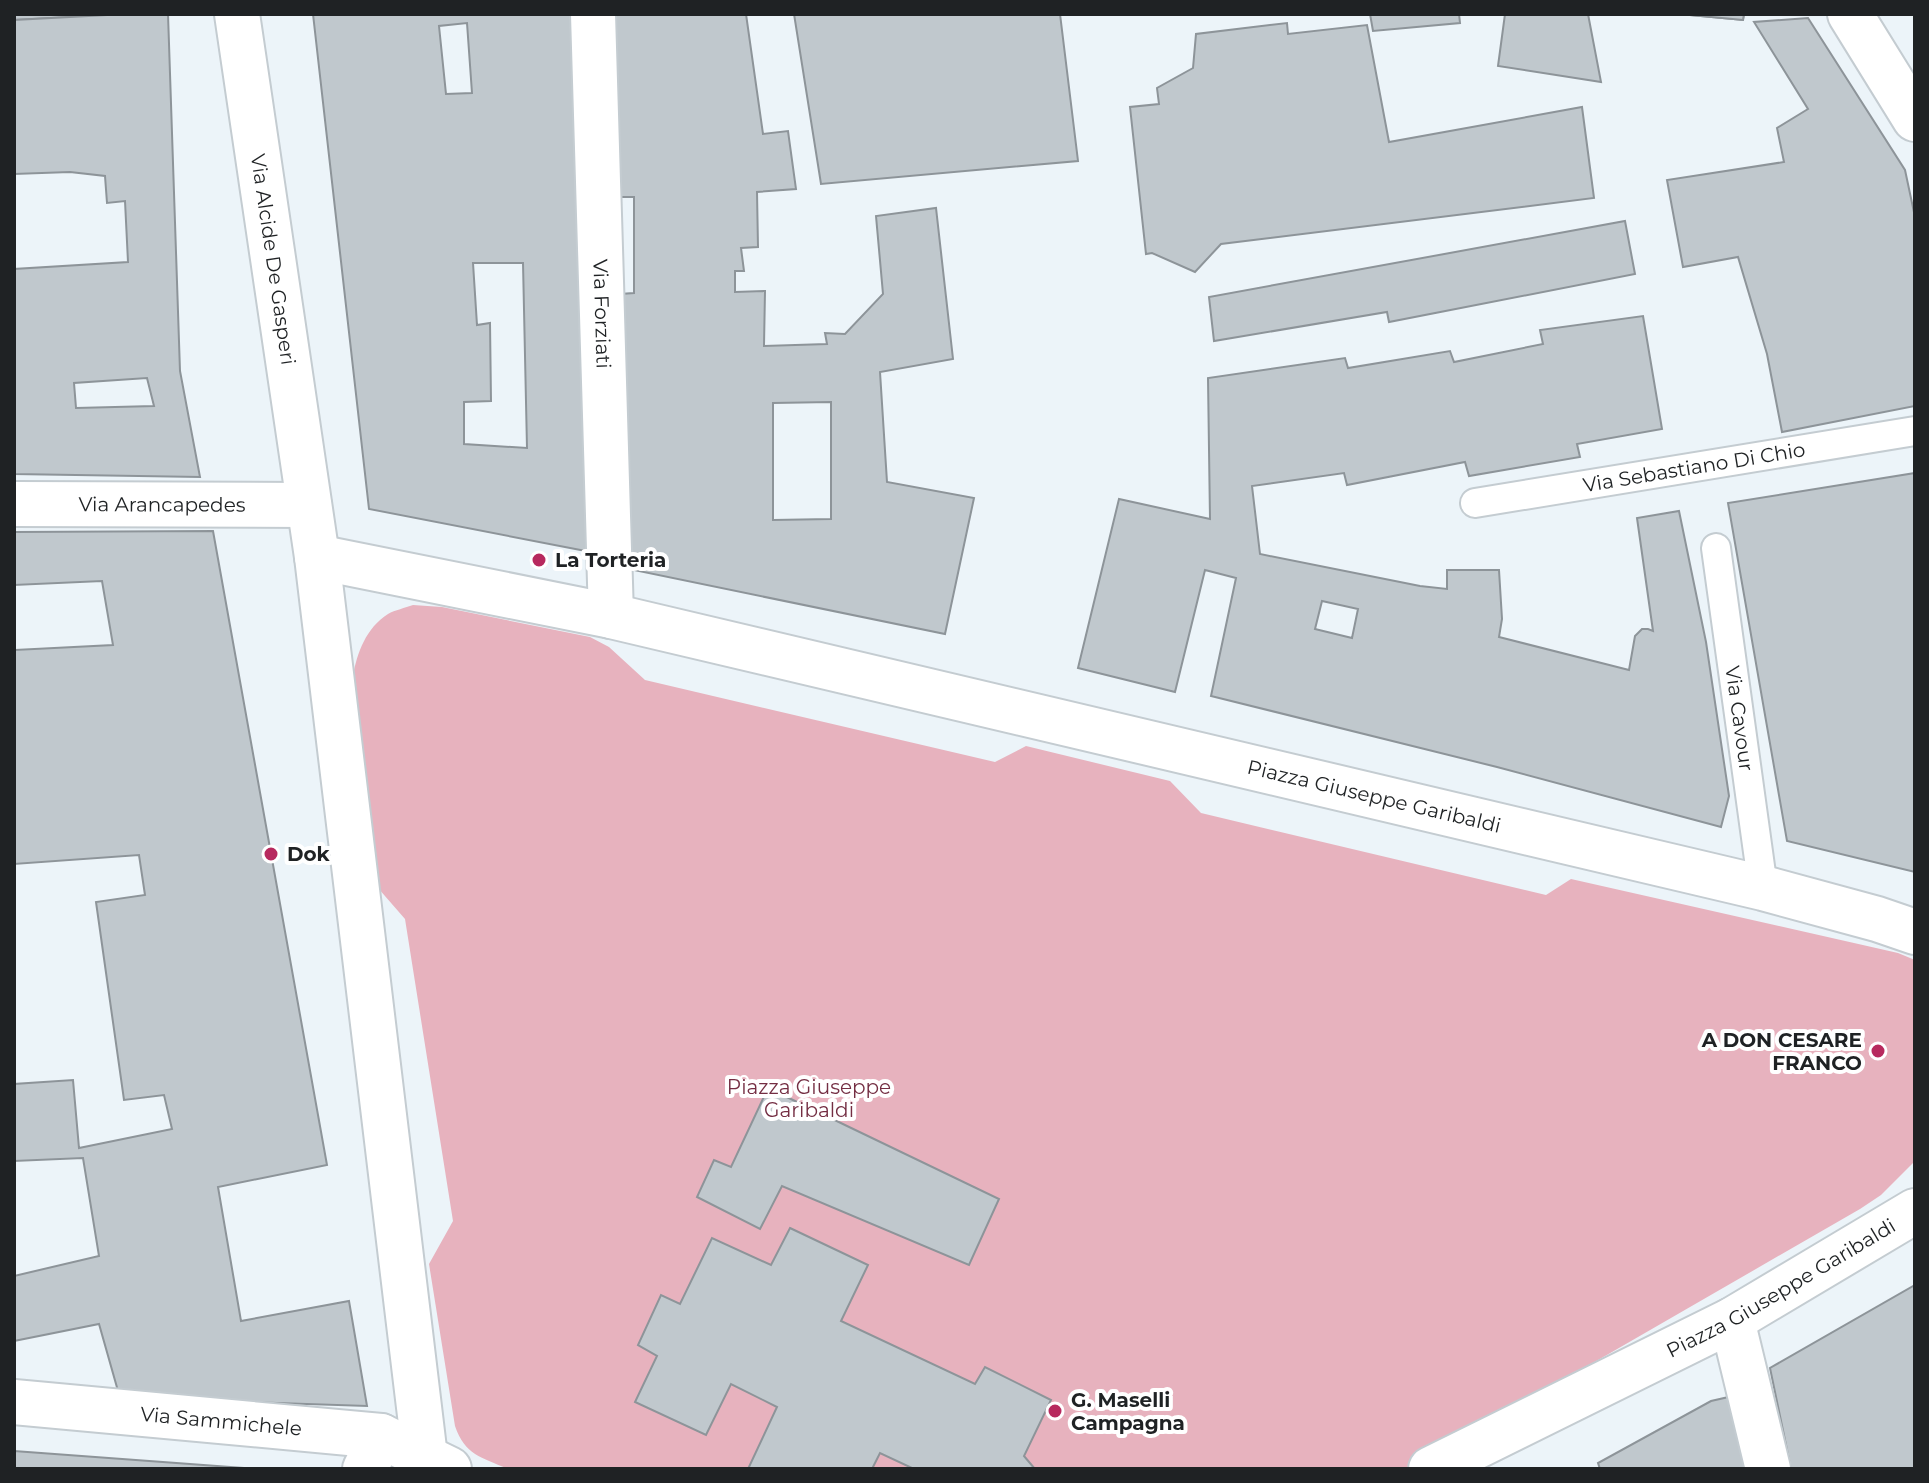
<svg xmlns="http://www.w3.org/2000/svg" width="1929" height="1483" font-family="Montserrat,sans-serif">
  <rect width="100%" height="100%" fill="#ecf4f9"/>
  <path fill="#e7b2be" d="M413 605 442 607 590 637 609 647 645 680 995 762 1026 746 1170 781 1201 813 1546 895 1571 879 1898 953 1915 960V1161L1881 1195 1860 1209 1409 1469H508C481 1457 465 1455 455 1426L429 1264 453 1221 405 919 378 888 353 676C357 653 366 628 388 614 395 610 405 608 413 605Z"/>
  <g fill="#c0c8cd" stroke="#8d9499" stroke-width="2" fill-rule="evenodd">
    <path d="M14 14H126L14 20Z"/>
    <path d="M126 14H168L180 371 200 477 14 474V269L128 262 125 201 107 203 105 176 70 172 14 174V20ZM147 378 154 406 76 408 74 383Z"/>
    <path d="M313 14H577L596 553 369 509ZM467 23 472 93 446 94 439 26ZM473 263H523L527 448 464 444V402L491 401 490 323 477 325Z"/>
    <path d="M612 14H746L763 134 788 131 796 189 757 192 758 247 741 248 744 271H735V292L765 291 764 346 827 344 825 333 845 334 883 294 876 216 936 208 953 359 880 372 887 482 974 498 945 634 629 569 620 294 634 293V197H615ZM831 402V519L773 520V403Z"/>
    <path d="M794 14H1060L1078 161 821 184Z"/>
    <path d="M1370 14H1459L1460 23 1373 31Z"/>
    <path d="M1505 14H1588L1601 82 1498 66Z"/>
    <path d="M1679 14H1744L1743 20Z"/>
    <path d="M1679 14H1744L1743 20Z"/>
    <path d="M1808 18 1905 170 1915 217V406L1782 432 1767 354 1738 257 1683 267 1667 180 1784 162 1777 128 1808 109 1754 22Z"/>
    <path d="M1287 23 1288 34 1367 25 1389 142 1582 107 1594 198 1221 244 1195 272 1152 253 1146 254 1130 107 1159 104 1157 88 1193 68 1196 34Z"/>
    <path d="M1625 221 1635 274 1389 322 1387 312 1214 341 1209 297Z"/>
    <path d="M1643 316 1662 429 1577 444 1580 457 1469 476 1465 462 1347 485 1344 473 1252 486 1260 554 1420 586 1447 589V570H1499L1502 619 1499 637 1629 670 1635 636 1642 629H1648L1653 631 1637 518 1679 511 1706 642 1729 796 1721 827 1497 767 1211 696 1236 578 1205 570 1175 692 1078 668 1119 499 1210 519 1208 378 1345 358 1348 368 1450 351 1454 362 1543 344 1540 330ZM1322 601 1358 609 1352 638 1315 629Z"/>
    <path d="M1915 473V872L1787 841 1728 503Z"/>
    <path d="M213 531 327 1165 218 1187 241 1321 349 1301 367 1406 120 1398 99 1324 14 1341V1276L99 1256 83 1158 14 1161V1084L73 1080 79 1148 172 1129 164 1095 124 1100 96 902 145 895 139 855 14 864V616L15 650 113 645 102 581 14 585V532Z"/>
    <path d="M768 1088 999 1199 969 1265 782 1186 760 1229 697 1197 714 1160 731 1167Z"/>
    <path d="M790 1228 868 1265 841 1321 975 1384 985 1367 1051 1400 1024 1456 1035 1469H914L880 1453 872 1469H748L777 1407 731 1384 706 1435 635 1402 657 1356 638 1345 661 1295 680 1304 712 1238 771 1265Z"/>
    <path d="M1915 1285V1469H1791L1770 1368Z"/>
    <path d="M1733 1396 1751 1469H1600L1598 1463 1711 1401Z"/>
    <path d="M14 1451 244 1468 248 1469H14Z"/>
  </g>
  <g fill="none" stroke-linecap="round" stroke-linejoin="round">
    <defs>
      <g id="lane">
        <path id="s1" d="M1475 503 1915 431"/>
        <path id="s2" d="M1716 548 1763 888"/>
      </g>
      <g id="street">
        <path id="s3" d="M237 14 317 557 425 1457"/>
        <path id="s4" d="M593 14 611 616"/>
        <path id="s5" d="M14 504 309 505"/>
        <path id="s6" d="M317 557 611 616 1763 888 1877 919 1915 932"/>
        <path d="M1732 1320 1768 1469"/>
        <path d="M365 1469 381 1436"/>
      </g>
      <g id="secondary">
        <path d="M1850 14 1915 119"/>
        <path id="s7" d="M14 1402 381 1436 449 1469"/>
        <path id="s8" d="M1431 1469 1732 1320 1915 1211"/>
      </g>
    </defs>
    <use href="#lane" stroke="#c4ccd1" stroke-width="32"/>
    <use href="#street" stroke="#c4ccd1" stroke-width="48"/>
    <use href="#secondary" stroke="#c4ccd1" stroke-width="48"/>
    <use href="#lane" stroke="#fff" stroke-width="28"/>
    <use href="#street" stroke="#fff" stroke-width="44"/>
    <use href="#secondary" stroke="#fff" stroke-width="44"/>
  </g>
  <g fill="#b7295e" stroke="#fff" stroke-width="3">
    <circle cx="539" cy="560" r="8"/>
    <circle cx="271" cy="854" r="8"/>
    <circle cx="1878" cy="1051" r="8"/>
    <circle cx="1055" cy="1411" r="8"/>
  </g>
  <g text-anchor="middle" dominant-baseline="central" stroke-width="8" stroke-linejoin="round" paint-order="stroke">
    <g font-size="20" fill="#1f2224" stroke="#fff">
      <text stroke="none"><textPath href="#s3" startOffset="248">Via Alcide De Gasperi</textPath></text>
      <text stroke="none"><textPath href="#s4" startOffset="300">Via Forziati</textPath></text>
      <text stroke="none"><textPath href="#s1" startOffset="222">Via Sebastiano Di Chio</textPath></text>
      <text stroke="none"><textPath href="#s5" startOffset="148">Via Arancapedes</textPath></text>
      <text stroke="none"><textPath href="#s2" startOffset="172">Via Cavour</textPath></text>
      <text stroke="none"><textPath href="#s6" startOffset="1084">Piazza Giuseppe Garibaldi</textPath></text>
      <text stroke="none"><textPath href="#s8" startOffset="394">Piazza Giuseppe Garibaldi</textPath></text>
      <text stroke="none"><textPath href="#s7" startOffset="208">Via Sammichele</textPath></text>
    </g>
    <g font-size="20" font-weight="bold" fill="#1f2224" stroke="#fff" text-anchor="start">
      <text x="555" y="560">La Torteria</text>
      <text x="287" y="854">Dok</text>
      <text x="1862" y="1040" text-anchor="end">A DON CESARE<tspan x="1862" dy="23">FRANCO</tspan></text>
      <text x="1071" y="1400">G. Maselli<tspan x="1071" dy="23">Campagna</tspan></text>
    </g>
    <g font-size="20" fill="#742e43" stroke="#fff">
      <text x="809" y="1087">Piazza Giuseppe<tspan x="809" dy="23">Garibaldi</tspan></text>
    </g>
  </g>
  <rect width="1929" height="1483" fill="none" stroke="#1f2224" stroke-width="32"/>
</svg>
